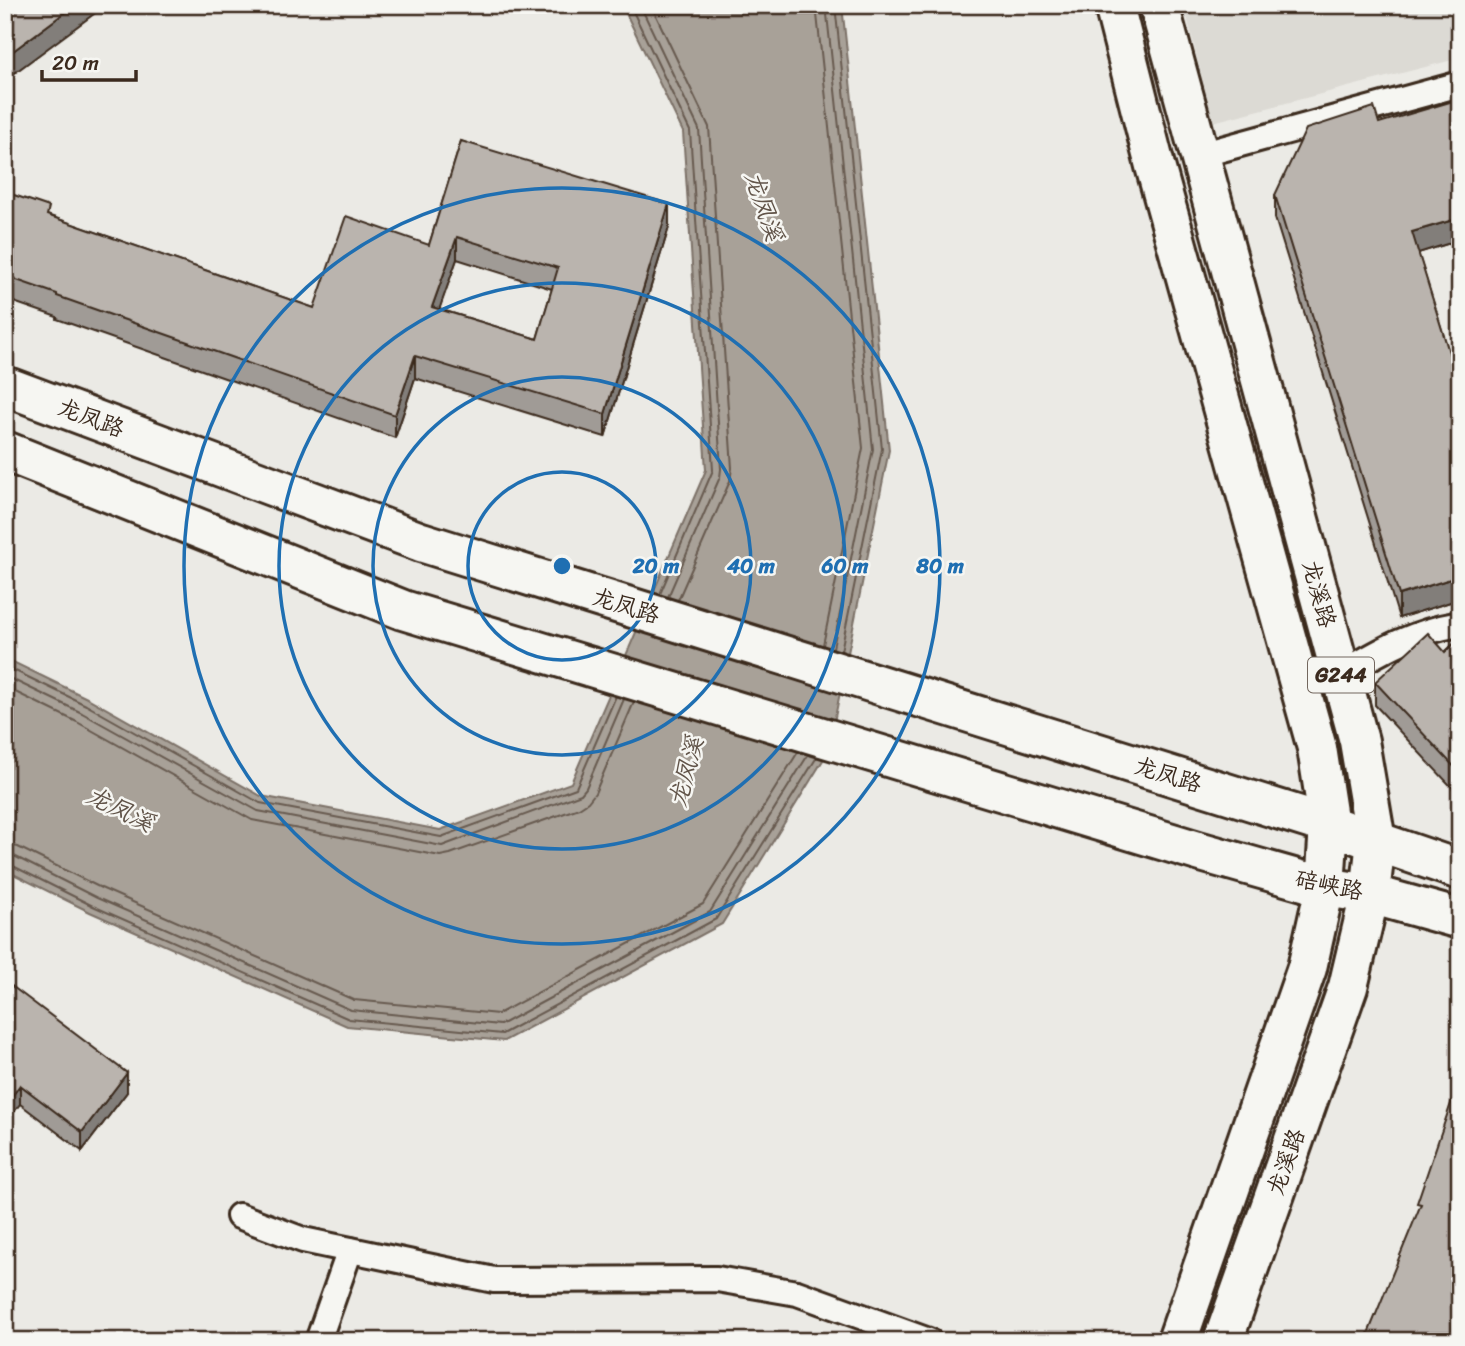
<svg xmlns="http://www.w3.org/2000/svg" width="1465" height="1346" font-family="Sriracha,'LXGW WenKai TC',sans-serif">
  <rect width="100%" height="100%" fill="#ebeae5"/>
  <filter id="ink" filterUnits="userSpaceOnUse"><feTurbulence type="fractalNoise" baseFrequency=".0143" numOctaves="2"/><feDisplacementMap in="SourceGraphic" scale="14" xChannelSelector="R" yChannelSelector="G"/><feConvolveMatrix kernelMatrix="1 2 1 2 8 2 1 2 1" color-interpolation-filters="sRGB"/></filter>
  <g filter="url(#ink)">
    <path fill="#dcdad4" d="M1184 5H1460V58L1213 122Z"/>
    <path fill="#a8a198" stroke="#7c7167" stroke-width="2" d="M622 5H842L889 450 828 752 722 924 504 1041 347 1026 90 912 5 870V658L89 699 261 796 440 830 571 783 706 470 683 132Z"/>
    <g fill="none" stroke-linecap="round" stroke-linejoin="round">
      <g stroke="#675a4f" stroke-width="2">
        <path d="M630 5 690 131 713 470 660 594"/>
        <path d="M640 5 699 129 721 469 720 477 668 597"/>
        <path d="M651 5 709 127 732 468 730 481 678 600"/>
        <path d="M816 5 863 448 823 645"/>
        <path d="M826 5 873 449 833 648"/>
        <path d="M835 5 882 449 841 651"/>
        <path d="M5 666 86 705 260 803 441 837 576 788 616 696"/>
        <path d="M5 676 82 713 258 811 442 846 581 794 586 788 624 699"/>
        <path d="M5 687 77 722 252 820 440 856 450 854 579 808 588 802 595 793 634 702"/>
        <path d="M5 844 18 847 101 888 354 1000 498 1014 703 904 798 752"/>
        <path d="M5 855 14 856 97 898 351 1010 500 1025 710 912 808 755"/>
        <path d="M5 864 11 865 93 906 349 1019 502 1034 716 919 817 757"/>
      </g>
      <defs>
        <g id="minor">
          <path d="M1200 155 1460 84"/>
          <path d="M1341 674C1382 650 1412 632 1460 624"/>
          <path d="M239 1216 303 1240 494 1280 717 1279 797 1293 929 1341"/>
          <path d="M318 1341 350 1250"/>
        </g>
        <g id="primary">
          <path d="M5 386 421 542 1329 825 1460 870"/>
          <path d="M5 451 403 610 1198 851 1325 887 1370 894 1460 919"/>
        </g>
        <g id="trunk">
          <path d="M1114 5 1155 166 1317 748 1329 825 1325 887 1307 968 1177 1341"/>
          <path d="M1159 5 1359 741 1376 841 1370 894 1348 987 1223 1341"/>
        </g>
      </defs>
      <use href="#minor" stroke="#3b2a1e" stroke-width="30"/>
      <use href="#primary" stroke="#3b2a1e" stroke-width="44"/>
      <use href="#trunk" stroke="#3b2a1e" stroke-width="44"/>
      <use href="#minor" stroke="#f6f6f2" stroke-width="24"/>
      <use href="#primary" stroke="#f6f6f2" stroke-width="38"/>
      <use href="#trunk" stroke="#f6f6f2" stroke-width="38"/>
    </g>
    <g fill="#a09b96" stroke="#3b2a1e" stroke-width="2" fill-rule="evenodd">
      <path d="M1379 123 1460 240 1418 253 1460 388V599L1399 618 1275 218V195Z"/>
      <path d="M461 141 669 227 605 437 415 378 395 438 57 319V317L5 299V192L49 216 314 308 429 245ZM457 259 552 289 537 339 439 309Z"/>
      <path d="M1460 638V796L1375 705V682L1445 652Z"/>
      <path d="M5 981 127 1092 82 1151 20 1104Z"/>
    </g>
    <g fill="#827e7a" stroke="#3b2a1e" stroke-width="2">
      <path d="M75 5H106L5 80V57Z"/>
      <path d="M669 204V227L605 437V414Z"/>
      <path d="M1460 218V240L1412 255V232Z"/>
      <path d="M457 237V259L432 330V307Z"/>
      <path d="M415 356V378L395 438V415Z"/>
      <path d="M1460 576V599L1399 618V595Z"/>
      <path d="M127 1073V1092L82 1151V1132Z"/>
      <path d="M20 1085V1104L5 1124V1106Z"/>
    </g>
    <g fill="#bab4ae" stroke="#3b2a1e" stroke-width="2" fill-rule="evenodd">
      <path d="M5 5H75L5 57Z"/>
      <path d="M1460 99V218L1412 232 1460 388V576L1399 595 1275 195 1306 129 1374 107 1379 123Z"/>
      <path d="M461 141 669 204 605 414 415 356 395 415 57 296V294L5 276V192L49 207 47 215 314 308 346 216 429 245ZM457 237 558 268 537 339 432 307Z"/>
      <path d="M1428 633 1445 652 1460 638V773L1375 682Z"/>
      <path d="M5 981 127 1073 82 1132 20 1085 5 1106Z"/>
      <path d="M1460 1077V1341H1365L1421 1204 1417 1203Z"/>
    </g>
  </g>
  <g fill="none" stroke="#1f6fb2" stroke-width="3.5">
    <circle cx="562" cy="566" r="94"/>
    <circle cx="562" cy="566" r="189"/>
    <circle cx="562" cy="566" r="283"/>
    <circle cx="562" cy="566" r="378"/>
  </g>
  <g text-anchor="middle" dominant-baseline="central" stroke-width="5" stroke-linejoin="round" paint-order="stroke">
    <rect fill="#f6f6f2" stroke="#73675e" stroke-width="2" x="1308" y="657.5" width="66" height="35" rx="5"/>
    <g font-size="21" font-weight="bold" fill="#3b2a1e">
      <text x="1341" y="675">G244</text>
    </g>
    <g font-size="23" fill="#3b2a1e" stroke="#f6f6f2">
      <text transform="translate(91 418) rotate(21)">龙凤路</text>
      <text transform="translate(1319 594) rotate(75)">龙溪路</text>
      <text transform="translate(626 606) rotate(17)">龙凤路</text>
      <text transform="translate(1168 775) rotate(17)">龙凤路</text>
      <text transform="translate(1329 885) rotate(12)">碚峡路</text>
      <text transform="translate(1286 1162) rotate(-70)">龙溪路</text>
    </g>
    <g font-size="24" font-style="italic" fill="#615449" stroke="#f6f6f2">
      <text transform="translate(764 206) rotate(71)">龙凤溪</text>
      <text transform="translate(686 772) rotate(-75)">龙凤溪</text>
      <text transform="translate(120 809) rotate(26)">龙凤溪</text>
    </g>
  </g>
  <circle cx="562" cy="566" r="10" fill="#1f6fb2" stroke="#f6f6f2" stroke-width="3.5"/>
  <g font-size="21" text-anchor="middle" font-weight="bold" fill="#1f6fb2" stroke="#f6f6f2" stroke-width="5" stroke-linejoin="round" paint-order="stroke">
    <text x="656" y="573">20 m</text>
    <text x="751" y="573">40 m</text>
    <text x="845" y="573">60 m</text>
    <text x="940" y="573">80 m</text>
  </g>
  <rect width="1465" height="1346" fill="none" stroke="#f6f6f2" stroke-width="28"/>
  <rect x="14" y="14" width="1437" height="1318" fill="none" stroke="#3b2a1e" stroke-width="2.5" filter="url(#ink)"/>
  <path d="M42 70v10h94v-10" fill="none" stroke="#3b2a1e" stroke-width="3.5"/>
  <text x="52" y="70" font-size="21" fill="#3b2a1e" stroke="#f6f6f2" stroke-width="5" paint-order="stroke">20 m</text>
</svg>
